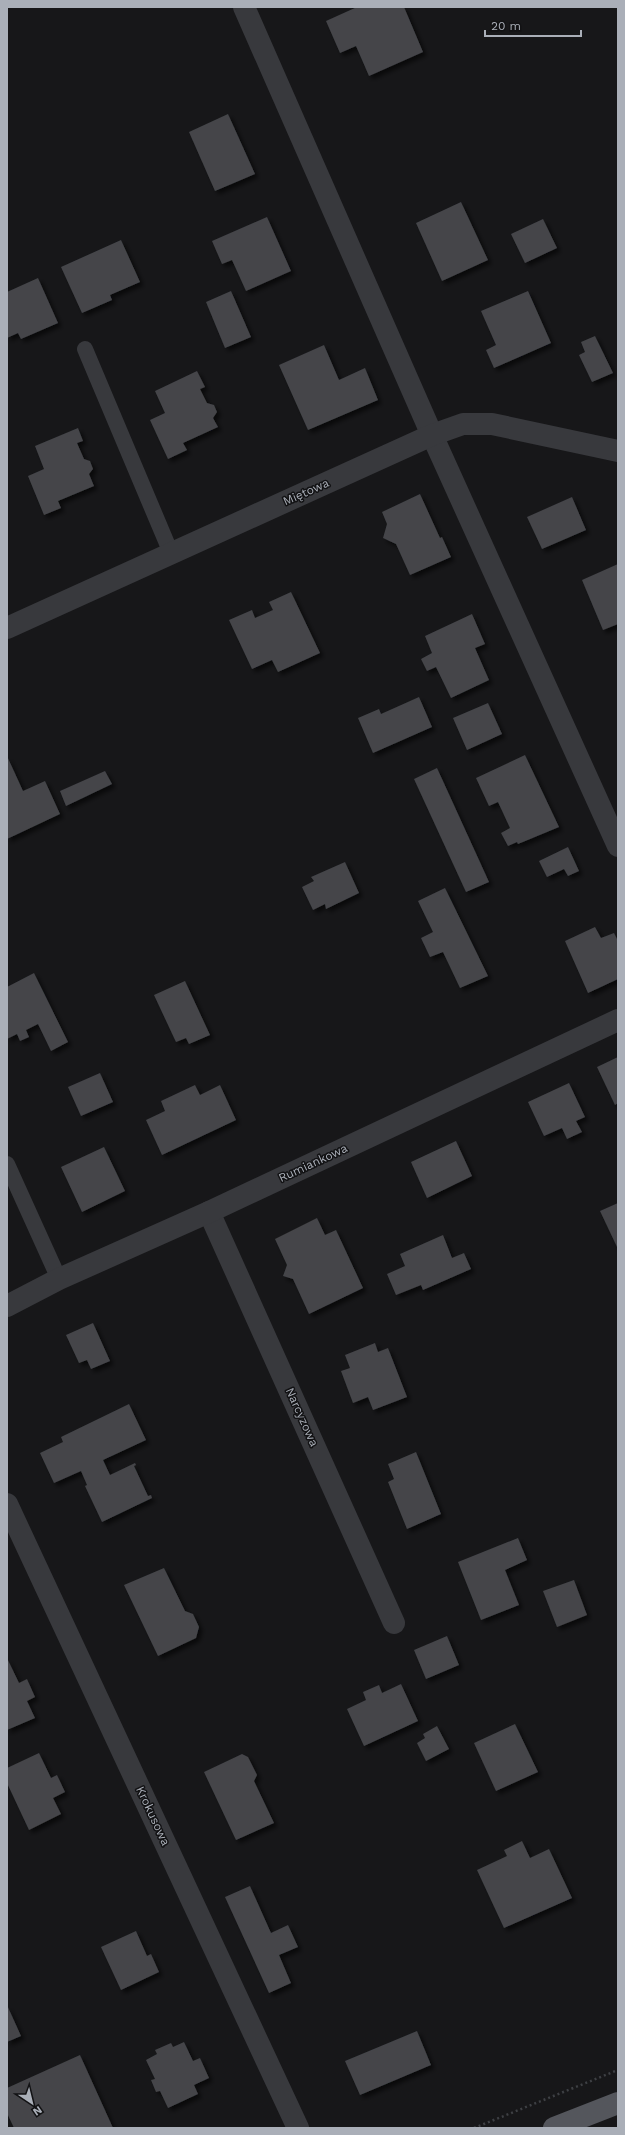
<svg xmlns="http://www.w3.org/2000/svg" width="625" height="2135" font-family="'Work Sans',sans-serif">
  <defs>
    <filter id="shadow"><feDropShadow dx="3.5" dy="3.5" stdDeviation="2" flood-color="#0009"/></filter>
  </defs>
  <rect width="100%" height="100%" fill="#171719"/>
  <g fill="#444549" filter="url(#shadow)">
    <path d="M357 7H404L423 52 369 76 356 46 340 53 326 21Z"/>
    <path d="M228 114 255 174 215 191 189 132Z"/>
    <path d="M461 202 488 260 442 281 416 223Z"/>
    <path d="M267 217 291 271 246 291 232 260 222 264 212 241Z"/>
    <path d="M543 219 557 248 525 263 511 234Z"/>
    <path d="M121 240 140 282 110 295 112 300 82 313 61 267Z"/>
    <path d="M38 278 58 323 21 339 18 333 7 338V292Z"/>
    <path d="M231 291 251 337 225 348 206 302Z"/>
    <path d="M528 291 551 343 494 368 486 350 496 345 481 311Z"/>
    <path d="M595 336 613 373 592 382 579 355 585 352 581 342Z"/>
    <path d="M324 345 339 380 365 368 378 400 308 430 279 365Z"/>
    <path d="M197 371 205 387 200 389 207 403 214 405 217 412 213 418 218 427 183 443 187 450 168 459 150 420 165 413 155 391Z"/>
    <path d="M78 428 83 441 77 443 84 459 90 461 93 469 89 474 94 486 58 501 61 508 44 515 28 476 44 469 35 446Z"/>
    <path d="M420 494 440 538 442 537 451 557 410 575 396 544 383 538 387 524 382 512Z"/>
    <path d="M572 497 586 530 542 549 527 517Z"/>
    <path d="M618 564V624L603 630 582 580Z"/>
    <path d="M291 592 320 653 278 672 272 660 252 669 229 620 252 610 255 618 273 610 269 602Z"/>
    <path d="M472 614 485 644 475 648 489 680 451 698 436 667 427 671 421 659 432 653 425 636Z"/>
    <path d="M419 697 432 727 373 753 358 718 379 709 381 714Z"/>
    <path d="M488 703 502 734 467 750 453 718Z"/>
    <path d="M525 755 559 827 518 844 517 842 508 846 501 833 510 828 498 802 489 806 476 778Z"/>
    <path d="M7 756 23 791 45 781 60 814 7 839Z"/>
    <path d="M437 768 489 882 466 892 414 779Z"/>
    <path d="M105 771 112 784 66 806 60 791Z"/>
    <path d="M568 847 579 871 568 876 564 869 547 877 539 861Z"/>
    <path d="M345 862 359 893 326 909 325 904 313 910 302 887 314 881 311 877Z"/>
    <path d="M445 888 488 976 460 988 443 952 430 957 421 938 433 932 418 901Z"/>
    <path d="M595 927 601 938 614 933 618 941V979L588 993 565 941Z"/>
    <path d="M34 973 68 1042 51 1051 38 1024 26 1030 29 1037 20 1041 17 1034 7 1039V987Z"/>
    <path d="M185 981 210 1035 189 1044 186 1038 176 1042 154 995Z"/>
    <path d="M618 1057V1103L615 1105 597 1067Z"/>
    <path d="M100 1073 113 1102 81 1116 68 1087Z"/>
    <path d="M569 1083 585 1117 576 1121 582 1132 567 1139 562 1128 544 1136 528 1102Z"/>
    <path d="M195 1085 200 1095 220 1085 236 1120 162 1155 146 1120 165 1111 161 1101Z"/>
    <path d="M456 1141 472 1176 427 1198 411 1162Z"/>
    <path d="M104 1147 125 1191 82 1212 61 1167Z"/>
    <path d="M618 1203V1249L600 1211Z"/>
    <path d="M317 1218 325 1235 336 1230 363 1288 309 1314 293 1279 283 1276 287 1265 275 1239Z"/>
    <path d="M443 1235 452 1258 464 1253 471 1269 423 1290 421 1285 396 1295 387 1274 405 1266 400 1254Z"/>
    <path d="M93 1323 110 1361 91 1369 87 1360 79 1363 66 1335Z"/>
    <path d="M375 1343 378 1352 388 1348 407 1397 373 1410 368 1397 353 1403 341 1371 350 1368 345 1355Z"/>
    <path d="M129 1404 146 1440 103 1460 110 1475 135 1463 136 1465 134 1466 148 1496 151 1495 152 1498 102 1522 85 1486 87 1485 81 1471 54 1483 40 1453 63 1442 61 1437Z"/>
    <path d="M416 1452 441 1514 407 1529 388 1482 394 1479 388 1464Z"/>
    <path d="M518 1538 527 1560 505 1570 519 1605 481 1620 458 1562Z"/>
    <path d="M164 1568 185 1611 193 1614 199 1627 196 1638 158 1656 124 1585Z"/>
    <path d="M574 1580 587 1615 557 1627 543 1591Z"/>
    <path d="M447 1636 459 1665 426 1679 414 1650Z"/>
    <path d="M7 1658 19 1683 27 1679 35 1697 27 1701 35 1718 7 1730Z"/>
    <path d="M401 1684 418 1721 364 1746 347 1709 366 1700 363 1692 379 1685 382 1693Z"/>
    <path d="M515 1724 538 1772 496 1791 474 1743Z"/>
    <path d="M437 1726 449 1749 426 1761 417 1743 425 1738 423 1734Z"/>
    <path d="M39 1753 51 1778 57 1775 65 1792 53 1798 61 1814 29 1830 7 1783V1768Z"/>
    <path d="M242 1754 248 1757 257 1775 254 1781 274 1823 236 1840 204 1772Z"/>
    <path d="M522 1841 530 1858 549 1849 572 1898 504 1928 477 1870 507 1856 504 1850Z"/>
    <path d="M250 1886 271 1933 288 1925 298 1947 279 1955 291 1983 269 1993 225 1897Z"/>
    <path d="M136 1931 147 1956 151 1954 159 1972 121 1990 101 1947Z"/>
    <path d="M7 2005 21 2036 7 2042Z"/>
    <path d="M417 2031 431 2065 360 2095 345 2061Z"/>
    <path d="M184 2042 193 2061 200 2058 209 2078 194 2085 198 2094 168 2108 160 2091 156 2092 151 2080 155 2079 146 2060 157 2054 155 2050 171 2043 173 2047Z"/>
    <path d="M80 2055 113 2128H14L7 2113V2088Z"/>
  </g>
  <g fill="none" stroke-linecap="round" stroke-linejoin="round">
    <path stroke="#3e4044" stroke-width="2.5" stroke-dasharray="2 3" stroke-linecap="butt" d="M474 2128 618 2070"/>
    <g stroke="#38393d" stroke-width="16">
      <path d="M85 349 171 553"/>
      <path d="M7 1164 59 1279"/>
    </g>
    <g stroke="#38393d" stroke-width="22">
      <path d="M244 7 432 435 618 846"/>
      <path d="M7 628 432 435 463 424H492L618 451"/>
      <path d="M209 1212 394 1623"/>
      <path d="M7 1306 59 1279 209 1212 618 1020"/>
      <path d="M7 1504 298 2128"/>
    </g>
    <path stroke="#54565c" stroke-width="22" d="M554 2128 618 2103"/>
  </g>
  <g text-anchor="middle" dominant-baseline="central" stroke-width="3" stroke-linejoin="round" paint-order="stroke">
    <g font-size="12" fill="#aaafb8" stroke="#121214">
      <text transform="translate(306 492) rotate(-24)">Miętowa</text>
      <text transform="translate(313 1163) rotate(-25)">Rumiankowa</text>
      <text transform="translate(302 1417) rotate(66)">Narcyzowa</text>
      <text transform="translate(153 1816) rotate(65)">Krokusowa</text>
    </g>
  </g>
  <rect width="625" height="2135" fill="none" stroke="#aaafb8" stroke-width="16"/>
  <g transform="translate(32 2103) rotate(145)" stroke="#121214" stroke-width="3" paint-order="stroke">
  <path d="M0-3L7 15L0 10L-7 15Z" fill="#aaafb8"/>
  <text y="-6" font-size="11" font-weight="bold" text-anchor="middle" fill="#aaafb8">N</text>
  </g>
  <path d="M485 30v6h96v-6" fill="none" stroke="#aaafb8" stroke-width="2"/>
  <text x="491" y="30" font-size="12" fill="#aaafb8" stroke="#121214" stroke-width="3" paint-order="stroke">20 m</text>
</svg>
